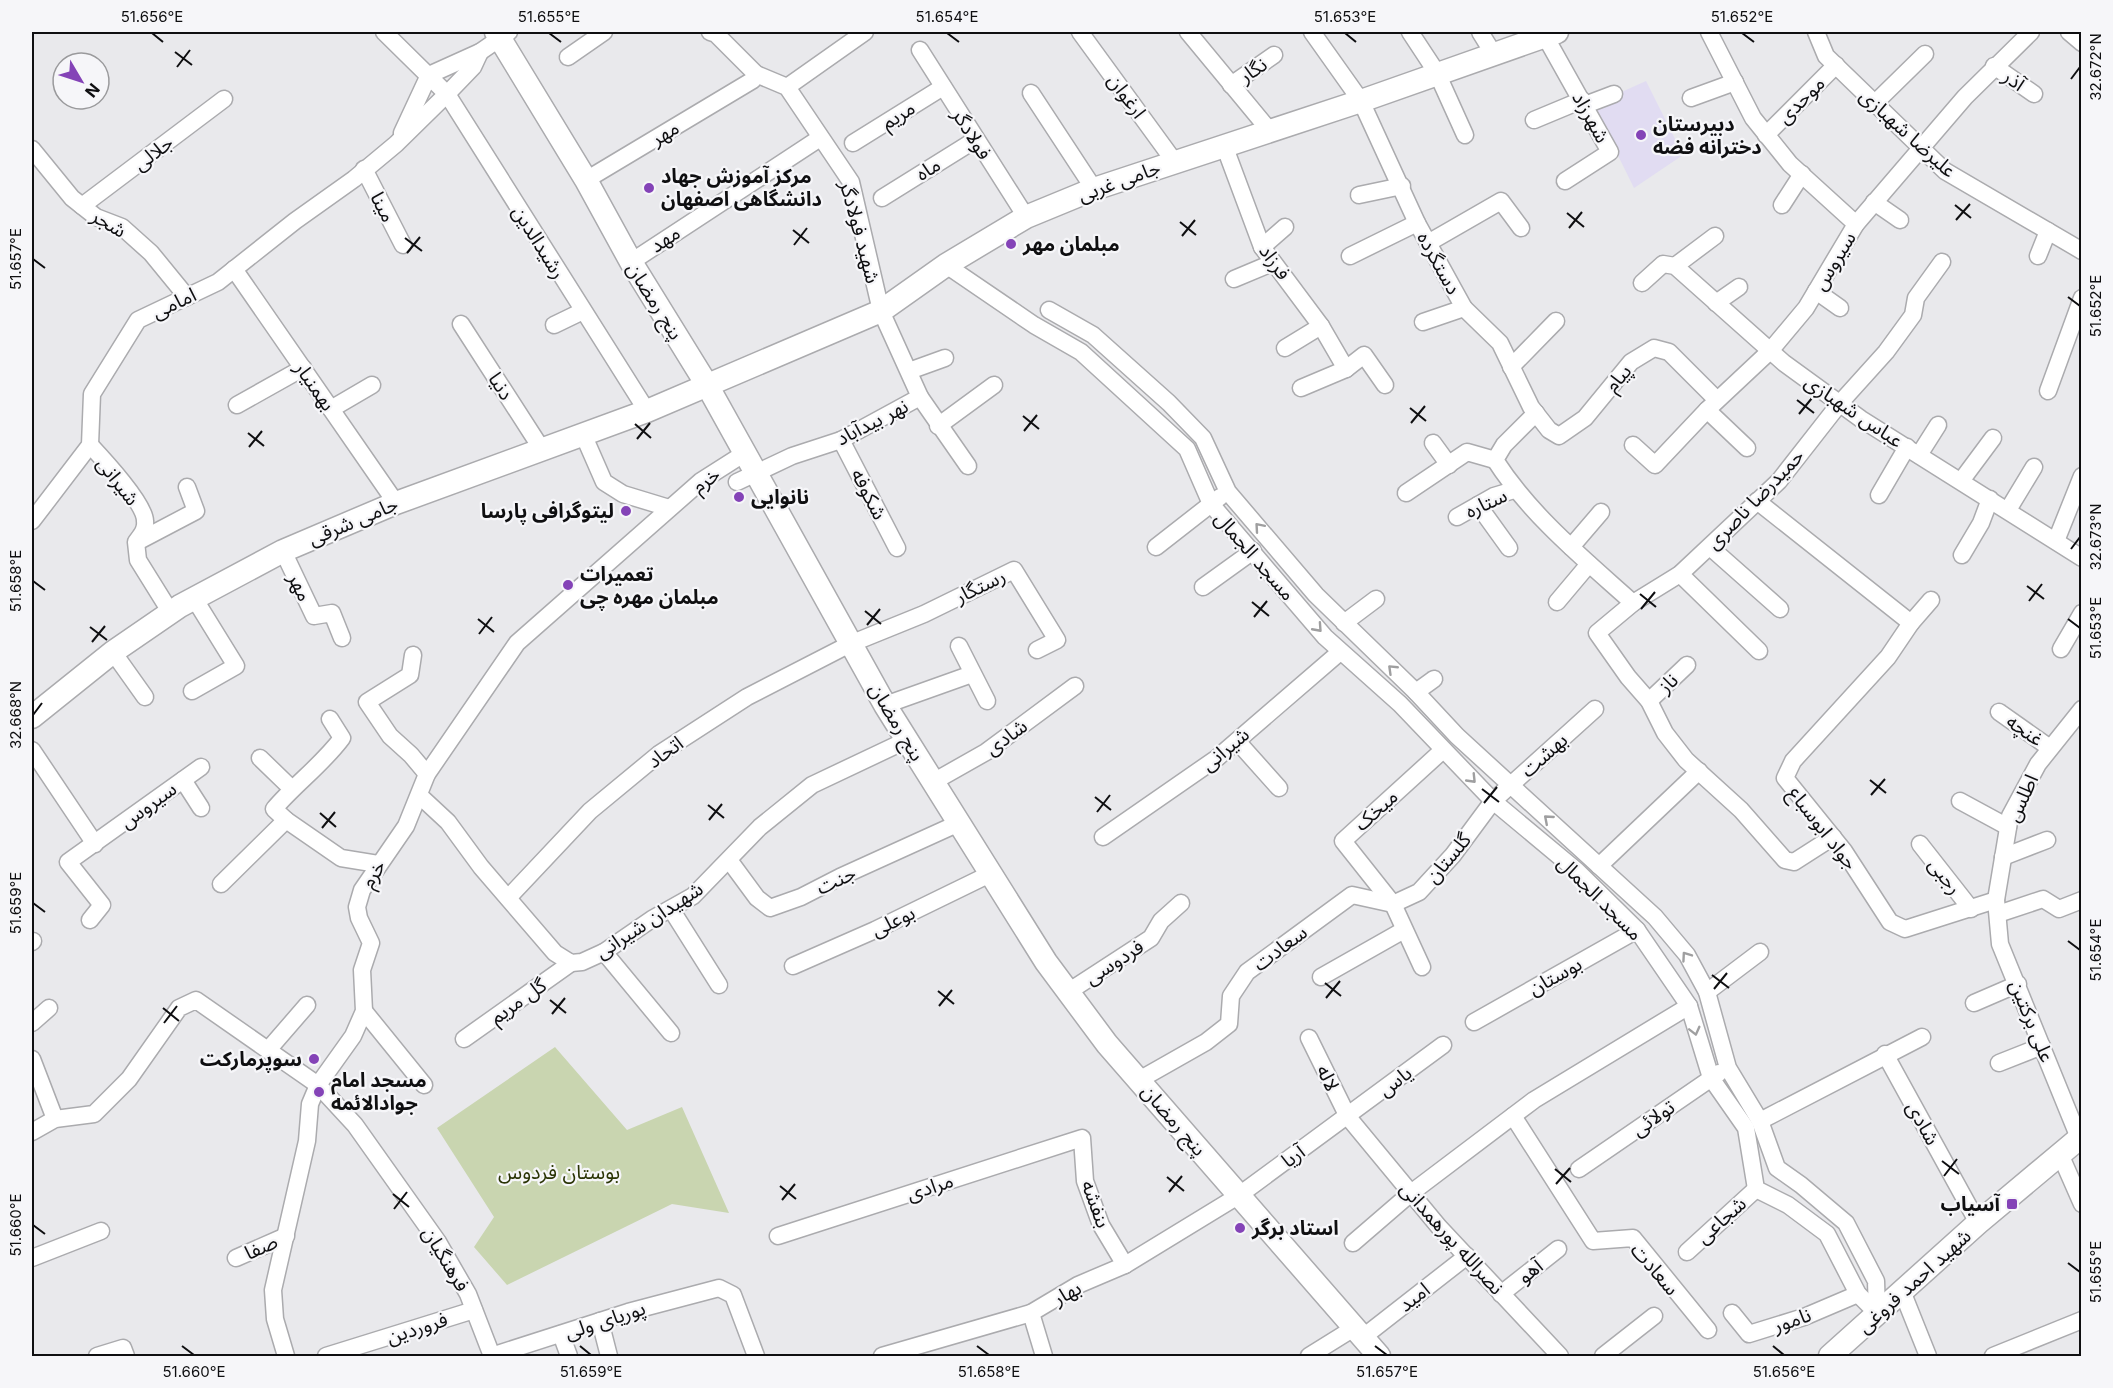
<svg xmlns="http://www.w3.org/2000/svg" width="2113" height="1388" font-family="Inter,'Noto Sans Arabic',sans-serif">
  <rect width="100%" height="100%" fill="#e9e9ec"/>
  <path fill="#e1dcf2" d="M1646 81 1683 155 1634 188 1598 115 1597 103Z"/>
  <path fill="#c9d5b0" d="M555 1047 627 1130 682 1107 729 1213 672 1204 507 1285 474 1247 494 1217 437 1128Z"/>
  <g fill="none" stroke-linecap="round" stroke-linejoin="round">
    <defs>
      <g id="street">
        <path d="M384 32 447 94 647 411"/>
        <path d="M710 32 716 34 756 74 787 87 851 182 881 311 920 397 841 440 792 456 737 482"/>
        <path d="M1080 32 1174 161"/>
        <path d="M1188 32 1269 130"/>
        <path d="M1312 32 1361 101 1417 223 1464 308 1500 343 1531 407 1549 430 1559 436 1585 418 1631 362 1654 348 1669 352 1717 400"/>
        <path d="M1410 32 1437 73 1465 135"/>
        <path d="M1480 32 1493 53"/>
        <path d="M1709 32 1753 118 1790 164 1856 224"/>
        <path d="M1816 32 1826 56 1945 171 2082 251"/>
        <path d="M2069 32 2082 43"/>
        <path d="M1545 36 1610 152 1565 181"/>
        <path d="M920 50 1026 217"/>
        <path d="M568 57 604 32"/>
        <path d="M1994 66 2034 94"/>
        <path d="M1231 85 1274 55"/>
        <path d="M787 87 865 32"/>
        <path d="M1031 93 1094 189"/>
        <path d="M1691 98 1735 82"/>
        <path d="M1875 103 1925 54"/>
        <path d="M1585 105 1614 94"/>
        <path d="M1534 120 1582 100"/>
        <path d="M402 133 429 75 480 52 509 32"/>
        <path d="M1766 135 1836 65"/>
        <path d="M853 143 943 87"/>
        <path d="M1224 145 1262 247 1321 326 1346 369"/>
        <path d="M32 149 72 198 96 217 122 227 151 253 187 297"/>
        <path d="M364 169 403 245"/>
        <path d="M586 180 753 80 756 74"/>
        <path d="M1359 195 1402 186"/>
        <path d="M882 198 975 140"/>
        <path d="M1874 202 1900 220"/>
        <path d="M1782 205 1802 174"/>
        <path d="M82 206 224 99"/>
        <path d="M1428 243 1501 201 1521 228"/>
        <path d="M1262 247 1285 227"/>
        <path d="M1350 256 1417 223"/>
        <path d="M2038 256 2048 231"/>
        <path d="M631 262 820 138"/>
        <path d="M946 265 1034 325 1081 352 1187 449 1211 504 1325 637 1400 704 1493 801 1577 871 1637 930 1689 1006 1711 1078 1746 1128 1756 1189 1788 1205 1827 1234 1858 1294 1877 1313"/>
        <path d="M1675 266 1715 236"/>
        <path d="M234 269 396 503"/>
        <path d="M1234 279 1272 263"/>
        <path d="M1642 283 1663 264 1675 266 1784 363 1861 419 2082 558"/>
        <path d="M1816 291 1840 308"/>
        <path d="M1716 303 1739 287"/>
        <path d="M1049 310 1093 335 1169 403 1203 438 1228 492 1316 595 1416 692 1457 736 1655 917 1687 955 1707 992 1728 1068 1760 1121 1777 1168 1801 1185 1846 1223 1876 1281 1877 1313"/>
        <path d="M1423 322 1464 308"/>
        <path d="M461 324 541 448"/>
        <path d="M554 325 583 311"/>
        <path d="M1285 348 1321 326"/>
        <path d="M1511 367 1556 321"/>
        <path d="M909 371 945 358"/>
        <path d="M1301 388 1346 369 1364 355 1385 385"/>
        <path d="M2048 391 2082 298"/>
        <path d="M920 397 968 466"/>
        <path d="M237 405 303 368"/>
        <path d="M331 409 372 385"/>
        <path d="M1707 410 1747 448"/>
        <path d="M1536 413 1504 445 1495 460C1531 516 1584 559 1633 603"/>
        <path d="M938 426 994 385"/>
        <path d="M583 434 604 482 623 494 669 508"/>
        <path d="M841 440 897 548"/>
        <path d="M1433 443 1449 465"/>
        <path d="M90 445C103 459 145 504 145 521 146 530 141 535 136 542L138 560 171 613"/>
        <path d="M1633 445 1655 465 1707 410 1770 351 1806 308 1856 224 1965 97 2031 32"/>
        <path d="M1919 455 1938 425"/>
        <path d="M1961 481 1993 438"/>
        <path d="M1406 493 1467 452 1495 460"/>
        <path d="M1879 495 1907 447"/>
        <path d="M1757 501 1911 623"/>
        <path d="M1478 505 1509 548"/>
        <path d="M2008 510 2034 467"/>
        <path d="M1457 517 1494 496 1514 490"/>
        <path d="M32 521 90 445 92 394 138 320 218 282 295 221 354 179 396 144 447 94 473 67 480 52"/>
        <path d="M2056 541 2082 476"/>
        <path d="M137 542 196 511 187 487"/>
        <path d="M1156 547 1220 497"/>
        <path d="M1571 547 1601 512"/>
        <path d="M1710 547 1780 609"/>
        <path d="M283 551 314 616 332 613 342 638"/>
        <path d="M1962 555 1981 523 1990 499"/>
        <path d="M1680 574 1759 651"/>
        <path d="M1203 587 1253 551"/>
        <path d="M1931 600 1911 623 1888 657 1793 761 1785 778 1844 851 1890 922 1905 929 1996 900"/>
        <path d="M1557 602 1589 564"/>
        <path d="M1344 623 1376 599"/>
        <path d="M959 646 987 701"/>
        <path d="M2061 649 2082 613"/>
        <path d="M113 652 145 697"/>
        <path d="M413 655 410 675 367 702 390 736 411 755 427 774"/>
        <path d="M192 691 236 666 194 598"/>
        <path d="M1416 692 1434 679"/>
        <path d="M1649 701 1687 665"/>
        <path d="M885 705 972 674"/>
        <path d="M1999 712 2050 748"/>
        <path d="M1237 741 1279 788"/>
        <path d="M32 750 95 844"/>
        <path d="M260 758 292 789"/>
        <path d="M183 780 201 808"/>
        <path d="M933 782 986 752 1075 686"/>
        <path d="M420 796 448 822 481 867 555 953 571 963 582 962 604 952 652 919 693 896 760 827 812 785 907 740"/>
        <path d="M1960 801 2008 827"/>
        <path d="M286 820 274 809C295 784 322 765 342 738L330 719"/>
        <path d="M1103 837 1217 758 1340 652"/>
        <path d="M1833 837 1794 862 1785 860 1741 810 1686 760 1665 733 1649 701 1628 677 1597 633 1633 603 1680 574 1779 481 1840 403 1886 352 1913 315 1916 298 1942 262"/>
        <path d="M1920 844 1971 909"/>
        <path d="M2003 857 2047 840"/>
        <path d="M729 860 757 898 770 908 801 897 840 877 959 823"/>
        <path d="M1599 866 1699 771"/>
        <path d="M221 884 286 820 341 858 378 864"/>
        <path d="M508 898 590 811 659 754 747 697 850 644 924 614 1014 570 1057 640 1037 650"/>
        <path d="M1393 904 1419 892 1453 855 1493 801 1595 709"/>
        <path d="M671 909 719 985"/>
        <path d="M1998 914 2043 899 2059 909 2082 900"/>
        <path d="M90 920 102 905 68 862 201 767"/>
        <path d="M32 942 33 941"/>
        <path d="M604 952 671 1033"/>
        <path d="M793 966 875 930 990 874"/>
        <path d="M1422 967 1393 904 1343 841 1443 750"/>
        <path d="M1321 977 1404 930"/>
        <path d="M1068 992 1151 938 1161 921 1181 903"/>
        <path d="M1707 992 1760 952"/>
        <path d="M1974 1003 2018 984"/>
        <path d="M364 1011 424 1085"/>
        <path d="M1474 1022 1637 930"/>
        <path d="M32 1023 49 1008"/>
        <path d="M1309 1038 1348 1117 1439 1227 1560 1356"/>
        <path d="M464 1039 571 963"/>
        <path d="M268 1050 307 1005"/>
        <path d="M1885 1054 1978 1223"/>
        <path d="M32 1059 55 1119"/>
        <path d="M1999 1063 2042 1046"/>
        <path d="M1139 1080 1206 1042 1229 1024 1231 996 1247 972 1352 895 1393 904"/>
        <path d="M1513 1116 1593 1241 1633 1238 1708 1330"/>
        <path d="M1760 1121 1922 1037"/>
        <path d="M32 1132 55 1119 94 1114 129 1079 179 1008 196 1000 318 1085 355 1125 438 1242 468 1294 492 1356"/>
        <path d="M2079 1138 2000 944 1996 900 2010 816 2038 764 2082 709"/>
        <path d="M2060 1154 2082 1204"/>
        <path d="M1579 1169 1719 1073"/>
        <path d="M778 1236 1082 1138 1085 1181 1101 1225 1125 1265"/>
        <path d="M1353 1243 1411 1193 1534 1100 1689 1006"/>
        <path d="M1687 1252 1756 1189"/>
        <path d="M32 1258 101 1231"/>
        <path d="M236 1258 286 1236"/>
        <path d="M1902 1291 1928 1356"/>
        <path d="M1501 1294 1558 1249"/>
        <path d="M1031 1313 1044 1356"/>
        <path d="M1732 1313 1749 1334 1804 1317 1858 1294"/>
        <path d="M600 1321 609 1356"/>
        <path d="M561 1334 569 1356"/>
        <path d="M1362 1338 1467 1256"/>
        <path d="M97 1356 123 1348 126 1356"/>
        <path d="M286 1356 275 1319 273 1290 307 1141 310 1104 318 1085 353 1036 364 1011 362 970 371 943 359 918 357 907 362 890 406 826 427 774 517 643 701 481 745 453"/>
        <path d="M326 1356 474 1310"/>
        <path d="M491 1356 628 1312 719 1288 733 1295 756 1356"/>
        <path d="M882 1356 1031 1313 1078 1285 1125 1265 1238 1196 1443 1045"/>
        <path d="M1309 1356 1354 1328"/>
        <path d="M1603 1356 1654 1316"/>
        <path d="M1993 1356 2082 1320"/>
      </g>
      <g id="secondary">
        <path d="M496 32 586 180 631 262 707 385 885 705 1046 962 1107 1044 1379 1356"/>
        <path d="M32 717 113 652 180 606 283 551 396 503 647 411 881 311 946 265 1026 217 1094 189 1361 101 1557 32"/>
        <path d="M1830 1356 1978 1223 2082 1136"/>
      </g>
    </defs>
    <use href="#street" stroke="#ababae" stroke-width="19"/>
    <use href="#secondary" stroke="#ababae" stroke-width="25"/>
    <use href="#street" stroke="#fff" stroke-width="16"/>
    <use href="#secondary" stroke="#fff" stroke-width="22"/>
  </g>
  <defs><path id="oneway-chevron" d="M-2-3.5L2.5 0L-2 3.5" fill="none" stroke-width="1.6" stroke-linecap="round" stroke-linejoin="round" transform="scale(1.5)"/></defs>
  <g stroke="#9f9fa0">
    <use href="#oneway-chevron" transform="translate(1259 527) rotate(-131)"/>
    <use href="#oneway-chevron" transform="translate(1318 628) rotate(48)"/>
    <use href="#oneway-chevron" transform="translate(1392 669) rotate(-136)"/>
    <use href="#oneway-chevron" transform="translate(1472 779) rotate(46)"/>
    <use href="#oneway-chevron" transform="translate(1548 819) rotate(-139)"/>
    <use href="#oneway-chevron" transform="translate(1686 956) rotate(-125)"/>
    <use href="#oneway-chevron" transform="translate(1695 1031) rotate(76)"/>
  </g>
  <path fill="none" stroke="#0f0f11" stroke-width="2" d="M152 33 163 42M549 33 561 42M947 33 959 42M1345 33 1356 42M1742 33 1754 42M175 52 192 65M177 67 190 50M2071 79 2080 67M1955 205 1971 218M1567 213 1584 227M1956 220 1970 204M1180 222 1196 235M1569 228 1582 212M793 230 809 243M1182 236 1195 220M405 238 422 251M794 245 807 228M407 253 420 237M33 259 45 268M2068 297 2080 306M1797 400 1814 413M1410 408 1426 421M1799 414 1812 398M1023 416 1039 429M1411 423 1425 406M635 424 651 438M1024 431 1037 415M248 433 264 446M637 439 650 423M249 447 262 431M2071 549 2080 537M33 581 45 590M2027 586 2044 599M1640 594 1656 607M2029 601 2042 584M1252 602 1269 616M1641 609 1655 592M865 611 881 624M1254 617 1267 601M478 619 494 632M2068 619 2080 628M867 625 880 609M90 627 107 640M479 634 492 617M92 642 105 626M33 715 42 703M1870 780 1886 793M1482 789 1499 802M1871 795 1885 779M1095 797 1111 810M1484 803 1497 787M708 805 724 818M1097 812 1110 795M320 813 336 827M709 820 722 804M322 828 335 812M33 903 45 912M2068 941 2080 950M1712 975 1729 988M1325 983 1341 996M1714 989 1727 973M938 991 954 1004M1326 998 1340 981M550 1000 566 1013M939 1006 952 990M163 1008 179 1021M552 1014 565 998M164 1023 177 1006M1942 1161 1959 1174M1555 1169 1571 1182M1944 1176 1957 1159M1167 1177 1184 1191M1556 1184 1570 1168M780 1186 796 1199M1169 1192 1182 1176M393 1194 409 1207M782 1200 795 1184M394 1209 407 1192M33 1225 45 1234M2068 1263 2080 1272M182 1346 194 1355M580 1346 591 1355M977 1346 989 1355M1375 1346 1387 1355M1773 1346 1784 1355"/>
  <g fill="#8443b7" stroke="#f6f6f9" stroke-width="2">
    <circle cx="1641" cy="135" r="6"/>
    <circle cx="649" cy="188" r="6"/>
    <circle cx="1011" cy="244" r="6"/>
    <circle cx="739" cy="497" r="6"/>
    <circle cx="626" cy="511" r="6"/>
    <circle cx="568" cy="585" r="6"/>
    <circle cx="314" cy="1059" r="6"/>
    <circle cx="319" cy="1092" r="6"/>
    <rect x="2006" y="1198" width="12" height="12" rx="3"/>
    <circle cx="1240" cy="1228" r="6"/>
  </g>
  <g text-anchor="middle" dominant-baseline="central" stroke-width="4.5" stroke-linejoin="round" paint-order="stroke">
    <g font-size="20" fill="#0f0f11" stroke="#f6f6f9">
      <text transform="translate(1253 70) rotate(-34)">نگار</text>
      <text transform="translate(2014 80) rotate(35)">آذر</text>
      <text transform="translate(1127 96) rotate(54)">ارغوان</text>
      <text transform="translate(1801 100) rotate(-45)">موحدی</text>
      <text transform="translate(898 115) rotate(-32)">مریم</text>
      <text transform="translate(1591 117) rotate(61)">شهرزاد</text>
      <text transform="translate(665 133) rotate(-31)">مهر</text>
      <text transform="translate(1908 133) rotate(42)">علیرضا شهبازی</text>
      <text transform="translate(972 134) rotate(58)">فولادگر</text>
      <text transform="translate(153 153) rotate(-37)">جلالی</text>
      <text transform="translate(928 169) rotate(-32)">ماه</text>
      <text transform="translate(1119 181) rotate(-20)">جامی غربی</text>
      <text transform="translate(383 207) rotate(63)">مینا</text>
      <text transform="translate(109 223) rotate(31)">شجر</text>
      <text transform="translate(860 232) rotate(75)">شهید فولادگر</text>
      <text transform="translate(665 239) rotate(-33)">مهد</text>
      <text transform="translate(539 242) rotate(58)">رشیدالدین</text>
      <text transform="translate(1834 261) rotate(-59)">سیروس</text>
      <text transform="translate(1275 262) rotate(54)">فرزاد</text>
      <text transform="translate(1439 263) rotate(61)">دستگرده</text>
      <text transform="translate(655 301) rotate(58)">پنج رمضان</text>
      <text transform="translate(174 303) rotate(-25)">امامی</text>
      <text transform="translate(1618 378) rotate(-50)">پیام</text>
      <text transform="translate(315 386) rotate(55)">بهمنیار</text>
      <text transform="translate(501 386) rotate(57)">دنیا</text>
      <text transform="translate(1854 411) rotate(34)">عباس شهبازی</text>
      <text transform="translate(872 422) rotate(-27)">نهر بیدآباد</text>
      <text transform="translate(706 480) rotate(-35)">خرم</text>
      <text transform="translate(118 481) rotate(52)">شیرانی</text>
      <text transform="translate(869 494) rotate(63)">شکوفه</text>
      <text transform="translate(1755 499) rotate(-46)">حمیدرضا ناصری</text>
      <text transform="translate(1486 503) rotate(-25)">ستاره</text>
      <text transform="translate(353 521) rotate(-23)">جامی شرقی</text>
      <text transform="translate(1255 556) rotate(49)">مسجد الجمال</text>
      <text transform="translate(980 586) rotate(-26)">رستگار</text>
      <text transform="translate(300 587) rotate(64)">مهر</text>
      <text transform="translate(1668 683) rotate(-43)">ناز</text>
      <text transform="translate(897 722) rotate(59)">پنج رمضان</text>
      <text transform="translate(2025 730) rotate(35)">غنچه</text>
      <text transform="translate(1006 737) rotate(-36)">شادی</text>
      <text transform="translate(1225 749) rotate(-40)">شیرانی</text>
      <text transform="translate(665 752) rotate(-36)">اتحاد</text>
      <text transform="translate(1544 755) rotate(-42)">بهشت</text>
      <text transform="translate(2022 798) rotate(-65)">اطلس</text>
      <text transform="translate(148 805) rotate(-36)">سیروس</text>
      <text transform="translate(1376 810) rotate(-42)">میخک</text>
      <text transform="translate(1823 828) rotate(52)">جواد ابوسباع</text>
      <text transform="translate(1448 858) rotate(-50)">گلستان</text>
      <text transform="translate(373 874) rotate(-59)">خرم</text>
      <text transform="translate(1945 876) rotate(52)">رجبی</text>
      <text transform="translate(836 880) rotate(-25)">جنت</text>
      <text transform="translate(1600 898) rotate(45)">مسجد الجمال</text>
      <text transform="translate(649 920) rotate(-33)">شهیدان شیرانی</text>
      <text transform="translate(893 921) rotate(-26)">بوعلی</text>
      <text transform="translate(1280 948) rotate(-37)">سعادت</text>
      <text transform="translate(1114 962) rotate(-33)">فردوسی</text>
      <text transform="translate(1555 976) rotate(-29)">بوستان</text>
      <text transform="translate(518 1001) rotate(-35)">گل مریم</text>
      <text transform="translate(2032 1021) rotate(68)">علی برکتین</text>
      <text transform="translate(1328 1078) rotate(64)">لاله</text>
      <text transform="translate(1395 1081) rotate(-37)">یاس</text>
      <text transform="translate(1653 1118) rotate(-35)">تولائی</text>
      <text transform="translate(1174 1120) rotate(49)">پنج رمضان</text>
      <text transform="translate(1923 1123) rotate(61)">شادی</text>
      <text transform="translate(1293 1156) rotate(-36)">آریا</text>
      <text transform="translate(930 1187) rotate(-18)">مرادی</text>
      <text transform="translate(1096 1204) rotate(70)">بنفشه</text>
      <text transform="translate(1721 1220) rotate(-42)">شجاعی</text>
      <text transform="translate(1452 1238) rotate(48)">نصرالله پورهمدانی</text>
      <text transform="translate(261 1247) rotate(-24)">صفا</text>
      <text transform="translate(446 1259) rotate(59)">فرهنگیان</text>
      <text transform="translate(1655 1269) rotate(49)">سعادت</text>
      <text transform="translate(1530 1271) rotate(-38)">آهو</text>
      <text transform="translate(1914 1281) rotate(-42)">شهید احمد فروغی</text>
      <text transform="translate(1067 1293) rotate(-29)">بهار</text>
      <text transform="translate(1414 1297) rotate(-38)">امید</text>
      <text transform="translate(605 1320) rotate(-18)">پوریای ولی</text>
      <text transform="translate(1792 1320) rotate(-19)">نامور</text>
      <text transform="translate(417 1328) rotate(-18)">فروردین</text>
    </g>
    <g font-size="20" font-weight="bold" fill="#0f0f11" stroke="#f6f6f9" text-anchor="start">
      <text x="1653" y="124">دبیرستان<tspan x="1653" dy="23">دخترانه فضه</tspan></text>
      <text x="661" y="176">مرکز آموزش جهاد<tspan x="661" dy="23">دانشگاهی اصفهان</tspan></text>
      <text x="1023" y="244">مبلمان مهر</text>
      <text x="751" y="497">نانوایی</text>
      <text x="614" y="511" text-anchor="end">لیتوگرافی پارسا</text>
      <text x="580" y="574">تعمیرات<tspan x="580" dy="23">مبلمان مهره چی</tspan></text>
      <text x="302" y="1059" text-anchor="end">سوپرمارکت</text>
      <text x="331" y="1080">مسجد امام<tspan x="331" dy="23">جوادالائمه</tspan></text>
      <text x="2000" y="1204" text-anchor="end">آسیاب</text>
      <text x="1252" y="1228">استاد برگر</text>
    </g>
    <g font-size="20" fill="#2a3405" stroke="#f6f6f9">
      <text x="559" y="1172">بوستان فردوس</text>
    </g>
  </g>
  <rect width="2113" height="1388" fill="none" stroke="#f6f6f9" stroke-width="66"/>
  <g transform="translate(81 81) rotate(129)"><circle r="28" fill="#f6f6f9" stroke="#9a9a9c" stroke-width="1.5"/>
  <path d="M0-4.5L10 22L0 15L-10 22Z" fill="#8443b7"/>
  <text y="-9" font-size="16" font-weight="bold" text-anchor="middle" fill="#0f0f11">N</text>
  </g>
  <rect x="33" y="33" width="2047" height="1322" fill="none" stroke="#0f0f11" stroke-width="2"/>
  <g font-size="15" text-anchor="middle" fill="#0f0f11">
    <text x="152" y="22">51.656°E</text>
    <text x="549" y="22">51.655°E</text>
    <text x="947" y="22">51.654°E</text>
    <text x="1345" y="22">51.653°E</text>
    <text x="1742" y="22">51.652°E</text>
    <text transform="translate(2096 67) rotate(-90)" y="5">32.672°N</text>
    <text transform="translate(16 259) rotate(-90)" y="5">51.657°E</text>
    <text transform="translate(2096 306) rotate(-90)" y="5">51.652°E</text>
    <text transform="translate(2096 537) rotate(-90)" y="5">32.673°N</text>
    <text transform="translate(16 581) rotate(-90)" y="5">51.658°E</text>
    <text transform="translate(2096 628) rotate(-90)" y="5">51.653°E</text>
    <text transform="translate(16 715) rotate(-90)" y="5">32.668°N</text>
    <text transform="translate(16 903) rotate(-90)" y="5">51.659°E</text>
    <text transform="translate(2096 950) rotate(-90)" y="5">51.654°E</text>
    <text transform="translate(16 1225) rotate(-90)" y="5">51.660°E</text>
    <text transform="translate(2096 1272) rotate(-90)" y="5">51.655°E</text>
    <text x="194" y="1377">51.660°E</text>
    <text x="591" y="1377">51.659°E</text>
    <text x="989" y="1377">51.658°E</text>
    <text x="1387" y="1377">51.657°E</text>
    <text x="1784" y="1377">51.656°E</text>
  </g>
</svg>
